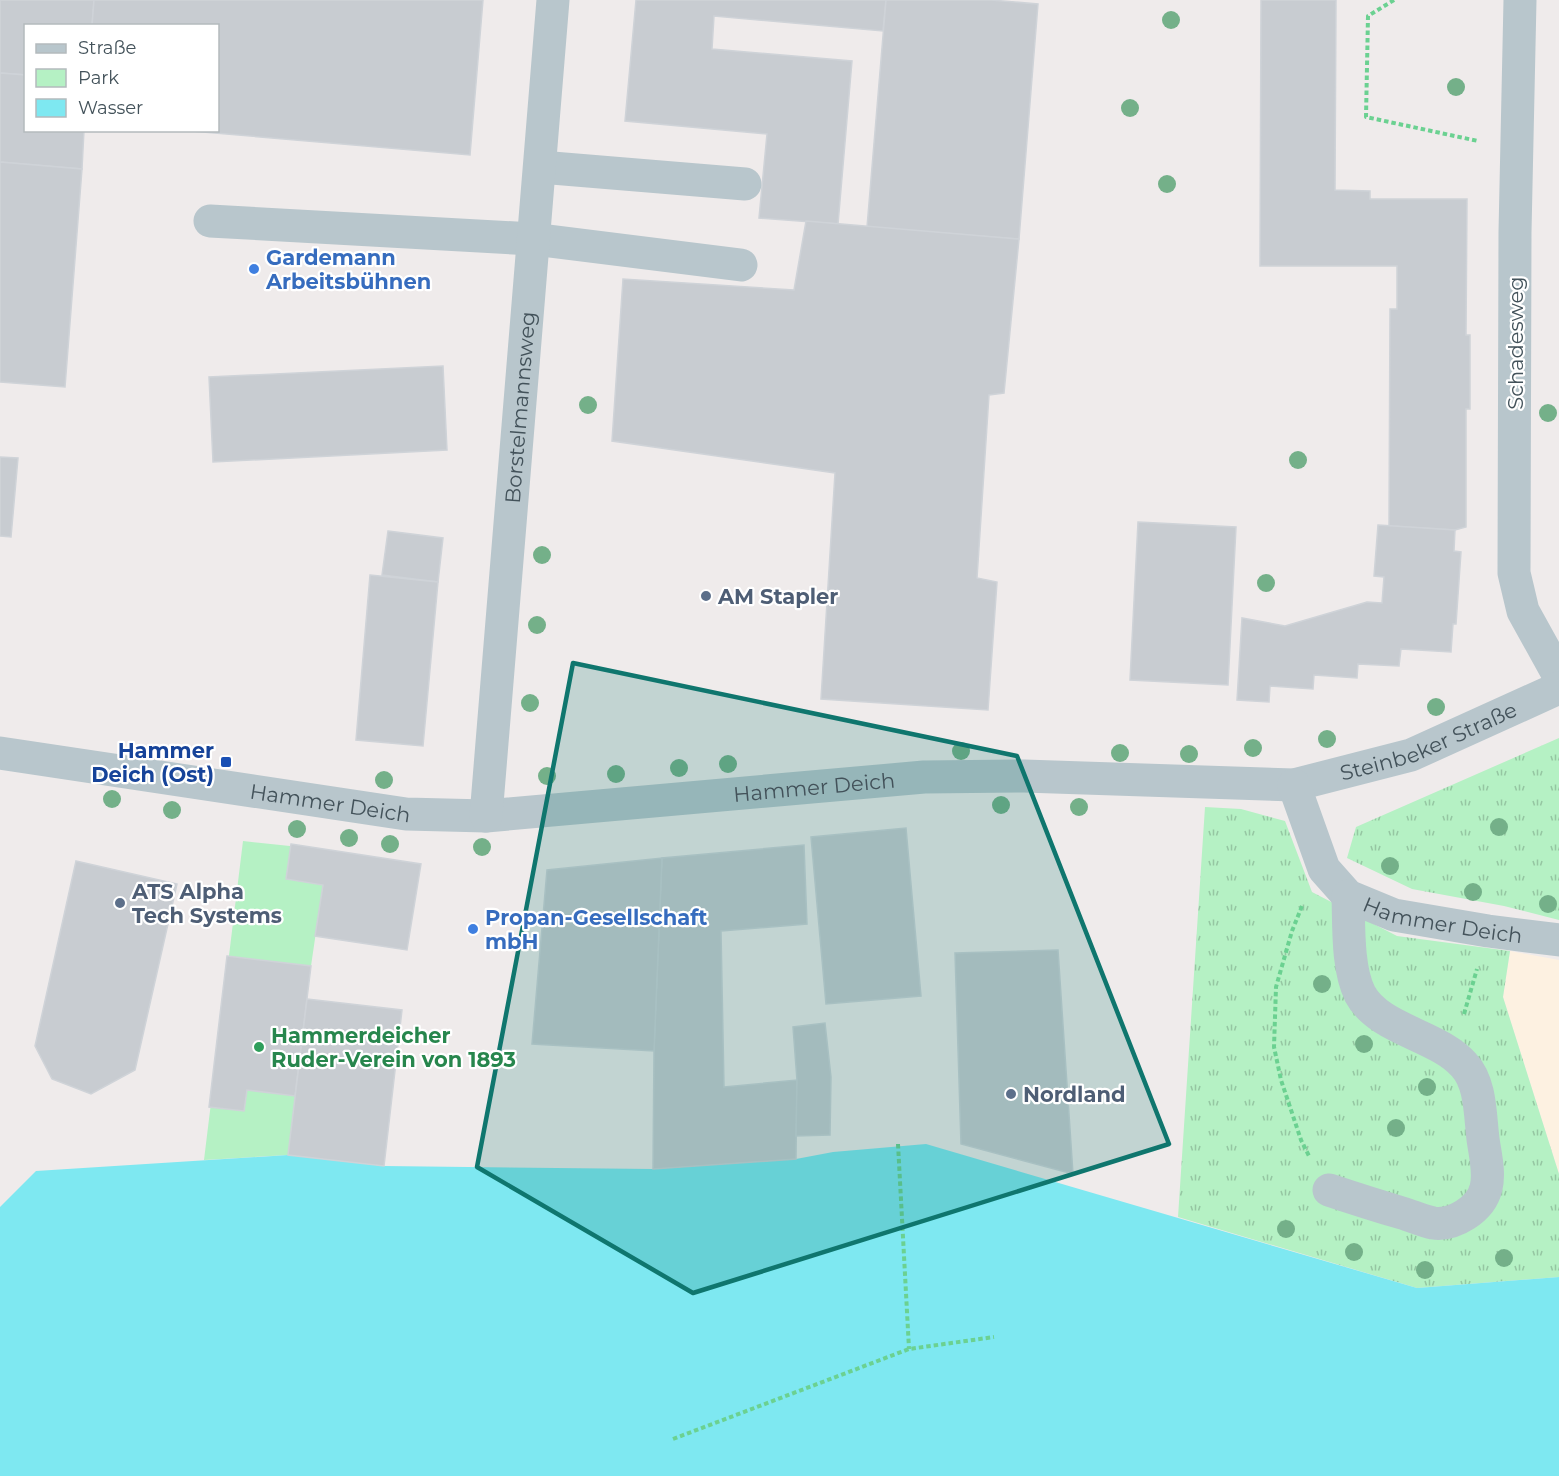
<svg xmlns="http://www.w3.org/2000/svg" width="1559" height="1476" font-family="Montserrat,sans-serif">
  <defs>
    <pattern id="grass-tufts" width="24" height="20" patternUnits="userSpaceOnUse" patternTransform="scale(1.5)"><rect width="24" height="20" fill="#b5f1c4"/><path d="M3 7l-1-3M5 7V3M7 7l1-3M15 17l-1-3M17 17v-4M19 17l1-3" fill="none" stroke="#95c6a2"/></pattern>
  </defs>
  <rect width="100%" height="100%" fill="#efebeb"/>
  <path fill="#fdf1e1" d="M1510 951 1559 960V1174L1503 997Z"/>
  <g fill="url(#grass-tufts)">
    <path d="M1559 738V920L1504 906 1412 889 1347 858 1356 827Z"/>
    <path d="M1205 807 1241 809 1285 821 1312 892 1397 936 1510 951 1503 997 1559 1174V1277L1417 1288 1178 1217Z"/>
  </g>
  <path fill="#b5f1c4" d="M243 841 328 850 311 966 288 1155 204 1160Z"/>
  <path fill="#7ee8f1" d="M926 1144 1417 1288 1559 1277V1476H0V1207L36 1171 288 1155 384 1166 653 1169 796 1159 833 1152Z"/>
  <g fill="#c8ccd1" stroke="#cfd3d8" stroke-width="1.5">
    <path d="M0 0H94L92 26H26V75L0 73Z"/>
    <path d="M94 0H483L470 155 179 130H218V26H92Z"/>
    <path d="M636 0H886L883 31 714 16 712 49 852 61 838 224 759 218 767 134 625 121Z"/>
    <path d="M886 0H991L1038 4 1019 239 867 227Z"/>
    <path d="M1261 0H1336L1335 190 1370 191V199H1467L1466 335H1470V409H1466V527L1455 530 1389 526 1390 309H1397V266H1260Z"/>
    <path d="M0 73 26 75V130H84L82 169 0 162Z"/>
    <path d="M0 162 82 169 65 387 0 382Z"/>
    <path d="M806 221 1019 239 1004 393 989 395 977 578 997 582 988 710 821 699 835 473 612 441 623 279 794 290Z"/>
    <path d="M443 366 447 450 213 462 209 377Z"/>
    <path d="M0 457 18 458 11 537 0 536Z"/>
    <path d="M1138 522 1236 527 1228 685 1130 680Z"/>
    <path d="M1378 525 1455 530 1454 551 1461 552 1456 624H1453L1451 652 1401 649 1399 666 1358 664 1357 678 1314 675 1313 689 1270 686 1269 702 1237 700 1242 618 1285 626 1367 602 1382 603 1384 577 1374 576Z"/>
    <path d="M388 531 443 538 438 582 382 575Z"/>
    <path d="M370 575 438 582 423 746 356 740Z"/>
    <path d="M906 828 921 996 826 1004 811 837Z"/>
    <path d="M291 844 421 864 407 950 315 936 323 885 286 879Z"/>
    <path d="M804 845 807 924 721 931 724 1087 797 1080 796 1159 653 1169 654 1051 662 858Z"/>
    <path d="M662 858 654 1051 532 1044 547 870Z"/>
    <path d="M76 861 177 884 135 1070 91 1094 52 1079 35 1046Z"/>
    <path d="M1058 950 1073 1174 961 1144 955 953Z"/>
    <path d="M227 956 311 966 295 1096 247 1090 244 1111 209 1107Z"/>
    <path d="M307 999 402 1010 384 1166 288 1155Z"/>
    <path d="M825 1023 831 1077 830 1135 796 1136 797 1080 793 1027Z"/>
  </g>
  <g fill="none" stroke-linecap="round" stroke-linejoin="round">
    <g stroke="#6bd191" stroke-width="4" stroke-dasharray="4.5 3" stroke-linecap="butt">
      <path d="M1394 0 1368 16 1366 117 1478 141"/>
      <path d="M1302 906 1292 931 1276 987 1274 1047 1281 1080 1301 1140 1309 1156"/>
      <path d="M1464 1014 1477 969"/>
      <path d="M898 1144 909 1349"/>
      <path d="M673 1439 909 1349 994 1337"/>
    </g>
    <g stroke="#b8c6cc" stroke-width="33">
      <path d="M1520 0 1515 232 1514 573 1523 611 1559 676"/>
      <path d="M540 167 745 184"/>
      <path d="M210 221 533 239 741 265"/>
      <path id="s1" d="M0 753 406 814 486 816 924 777 1024 776 1294 785 1411 755 1559 688"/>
      <path id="s2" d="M1294 785 1324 869 1348 896 1394 915 1488 931 1559 940"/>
      <path id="s3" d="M486 816 553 0"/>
      <path d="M1329 1190C1353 1198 1378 1206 1402 1213 1412 1216 1423 1221 1433 1223 1454 1226 1481 1209 1486 1188 1490 1173 1485 1154 1483 1139 1480 1115 1481 1083 1464 1065 1438 1035 1379 1030 1360 994 1347 968 1349 925 1348 896"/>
    </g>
  </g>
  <g fill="#74b089">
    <circle cx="1171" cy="20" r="9"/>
    <circle cx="1456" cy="87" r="9"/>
    <circle cx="1130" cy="108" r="9"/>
    <circle cx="1167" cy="184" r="9"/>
    <circle cx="588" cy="405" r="9"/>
    <circle cx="1548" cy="413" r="9"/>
    <circle cx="1298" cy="460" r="9"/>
    <circle cx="542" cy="555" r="9"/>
    <circle cx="1266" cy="583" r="9"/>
    <circle cx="537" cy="625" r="9"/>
    <circle cx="530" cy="703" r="9"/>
    <circle cx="1436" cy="707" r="9"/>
    <circle cx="1327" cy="739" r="9"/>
    <circle cx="1253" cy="748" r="9"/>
    <circle cx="961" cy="751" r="9"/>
    <circle cx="1120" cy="753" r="9"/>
    <circle cx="1189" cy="754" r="9"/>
    <circle cx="728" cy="764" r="9"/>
    <circle cx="679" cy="768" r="9"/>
    <circle cx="616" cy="774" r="9"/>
    <circle cx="547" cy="776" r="9"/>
    <circle cx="384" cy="780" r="9"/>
    <circle cx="112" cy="799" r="9"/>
    <circle cx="1001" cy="805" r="9"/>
    <circle cx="1079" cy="807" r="9"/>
    <circle cx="172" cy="810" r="9"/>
    <circle cx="1499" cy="827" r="9"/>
    <circle cx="297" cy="829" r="9"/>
    <circle cx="349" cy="838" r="9"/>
    <circle cx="390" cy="844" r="9"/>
    <circle cx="482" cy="847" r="9"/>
    <circle cx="1390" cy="866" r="9"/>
    <circle cx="1473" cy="892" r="9"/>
    <circle cx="1548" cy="904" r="9"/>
    <circle cx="1322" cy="984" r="9"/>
    <circle cx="1364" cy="1044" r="9"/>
    <circle cx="1427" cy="1087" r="9"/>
    <circle cx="1396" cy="1128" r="9"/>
    <circle cx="1286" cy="1229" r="9"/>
    <circle cx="1354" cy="1252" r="9"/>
    <circle cx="1504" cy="1258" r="9"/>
    <circle cx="1425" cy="1270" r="9"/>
  </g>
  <path fill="#0f766e" fill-opacity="0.2" stroke="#0f766e" stroke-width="4.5" stroke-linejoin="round" d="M573 663 1017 756 1169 1144 693 1293 477 1167Z"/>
  <g fill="#3f7fe0" stroke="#fff" stroke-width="2">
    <circle cx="254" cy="269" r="6"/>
    <circle cx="473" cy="929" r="6"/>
  </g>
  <g fill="#5c6f8a" stroke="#fff" stroke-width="2">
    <circle cx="706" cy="596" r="6"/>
    <circle cx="120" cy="903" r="6"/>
    <circle cx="1011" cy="1094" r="6"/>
  </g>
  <rect fill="#1a4fb4" stroke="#fff" stroke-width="2" x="220" y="756" width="12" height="12" rx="3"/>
  <circle fill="#2e9e5b" stroke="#fff" stroke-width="2" cx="259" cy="1047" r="6"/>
  <g text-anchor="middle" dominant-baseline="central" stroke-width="4.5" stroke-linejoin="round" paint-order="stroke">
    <g font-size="21" font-weight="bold" fill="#366cbe" stroke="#fff" text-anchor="start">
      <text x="266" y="257">Gardemann<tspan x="266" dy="24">Arbeitsbühnen</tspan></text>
      <text x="485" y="917">Propan-Gesellschaft<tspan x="485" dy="24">mbH</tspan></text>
    </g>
    <g font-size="21" fill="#43525a" stroke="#fff">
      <text transform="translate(1515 343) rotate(-90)">Schadesweg</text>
      <text stroke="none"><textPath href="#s3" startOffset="410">Borstelmannsweg</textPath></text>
      <text stroke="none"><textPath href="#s1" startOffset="1442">Steinbeker Straße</textPath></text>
      <text stroke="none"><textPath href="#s1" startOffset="820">Hammer Deich</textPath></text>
      <text stroke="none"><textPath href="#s1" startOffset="334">Hammer Deich</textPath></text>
      <text stroke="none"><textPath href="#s2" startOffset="224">Hammer Deich</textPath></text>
    </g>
    <g font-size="21" font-weight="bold" fill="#4e5e75" stroke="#fff" text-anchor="start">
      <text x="718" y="596">AM Stapler</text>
      <text x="132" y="891">ATS Alpha<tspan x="132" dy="24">Tech Systems</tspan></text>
      <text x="1023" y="1094">Nordland</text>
    </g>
    <g font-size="21" font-weight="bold" fill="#164399" stroke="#fff" text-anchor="end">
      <text x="214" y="750">Hammer<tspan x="214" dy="24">Deich (Ost)</tspan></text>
    </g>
    <g font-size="21" font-weight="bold" fill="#27864d" stroke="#fff" text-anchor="start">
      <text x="271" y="1035">Hammerdeicher<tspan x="271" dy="24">Ruder-Verein von 1893</tspan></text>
    </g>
  </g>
  <rect x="24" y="24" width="195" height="108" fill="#ffffff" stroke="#b4babd" stroke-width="1.5"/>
  <rect x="36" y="44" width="30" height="9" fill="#b8c6cc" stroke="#b4babd" stroke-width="1.5"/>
  <text x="78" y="54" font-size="18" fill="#43525a">Straße</text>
  <rect x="36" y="69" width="30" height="18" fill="#b5f1c4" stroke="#b4babd" stroke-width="1.5"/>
  <text x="78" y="84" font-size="18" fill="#43525a">Park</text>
  <rect x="36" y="99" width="30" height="18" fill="#7ee8f1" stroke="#b4babd" stroke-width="1.5"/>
  <text x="78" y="114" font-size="18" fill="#43525a">Wasser</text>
</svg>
